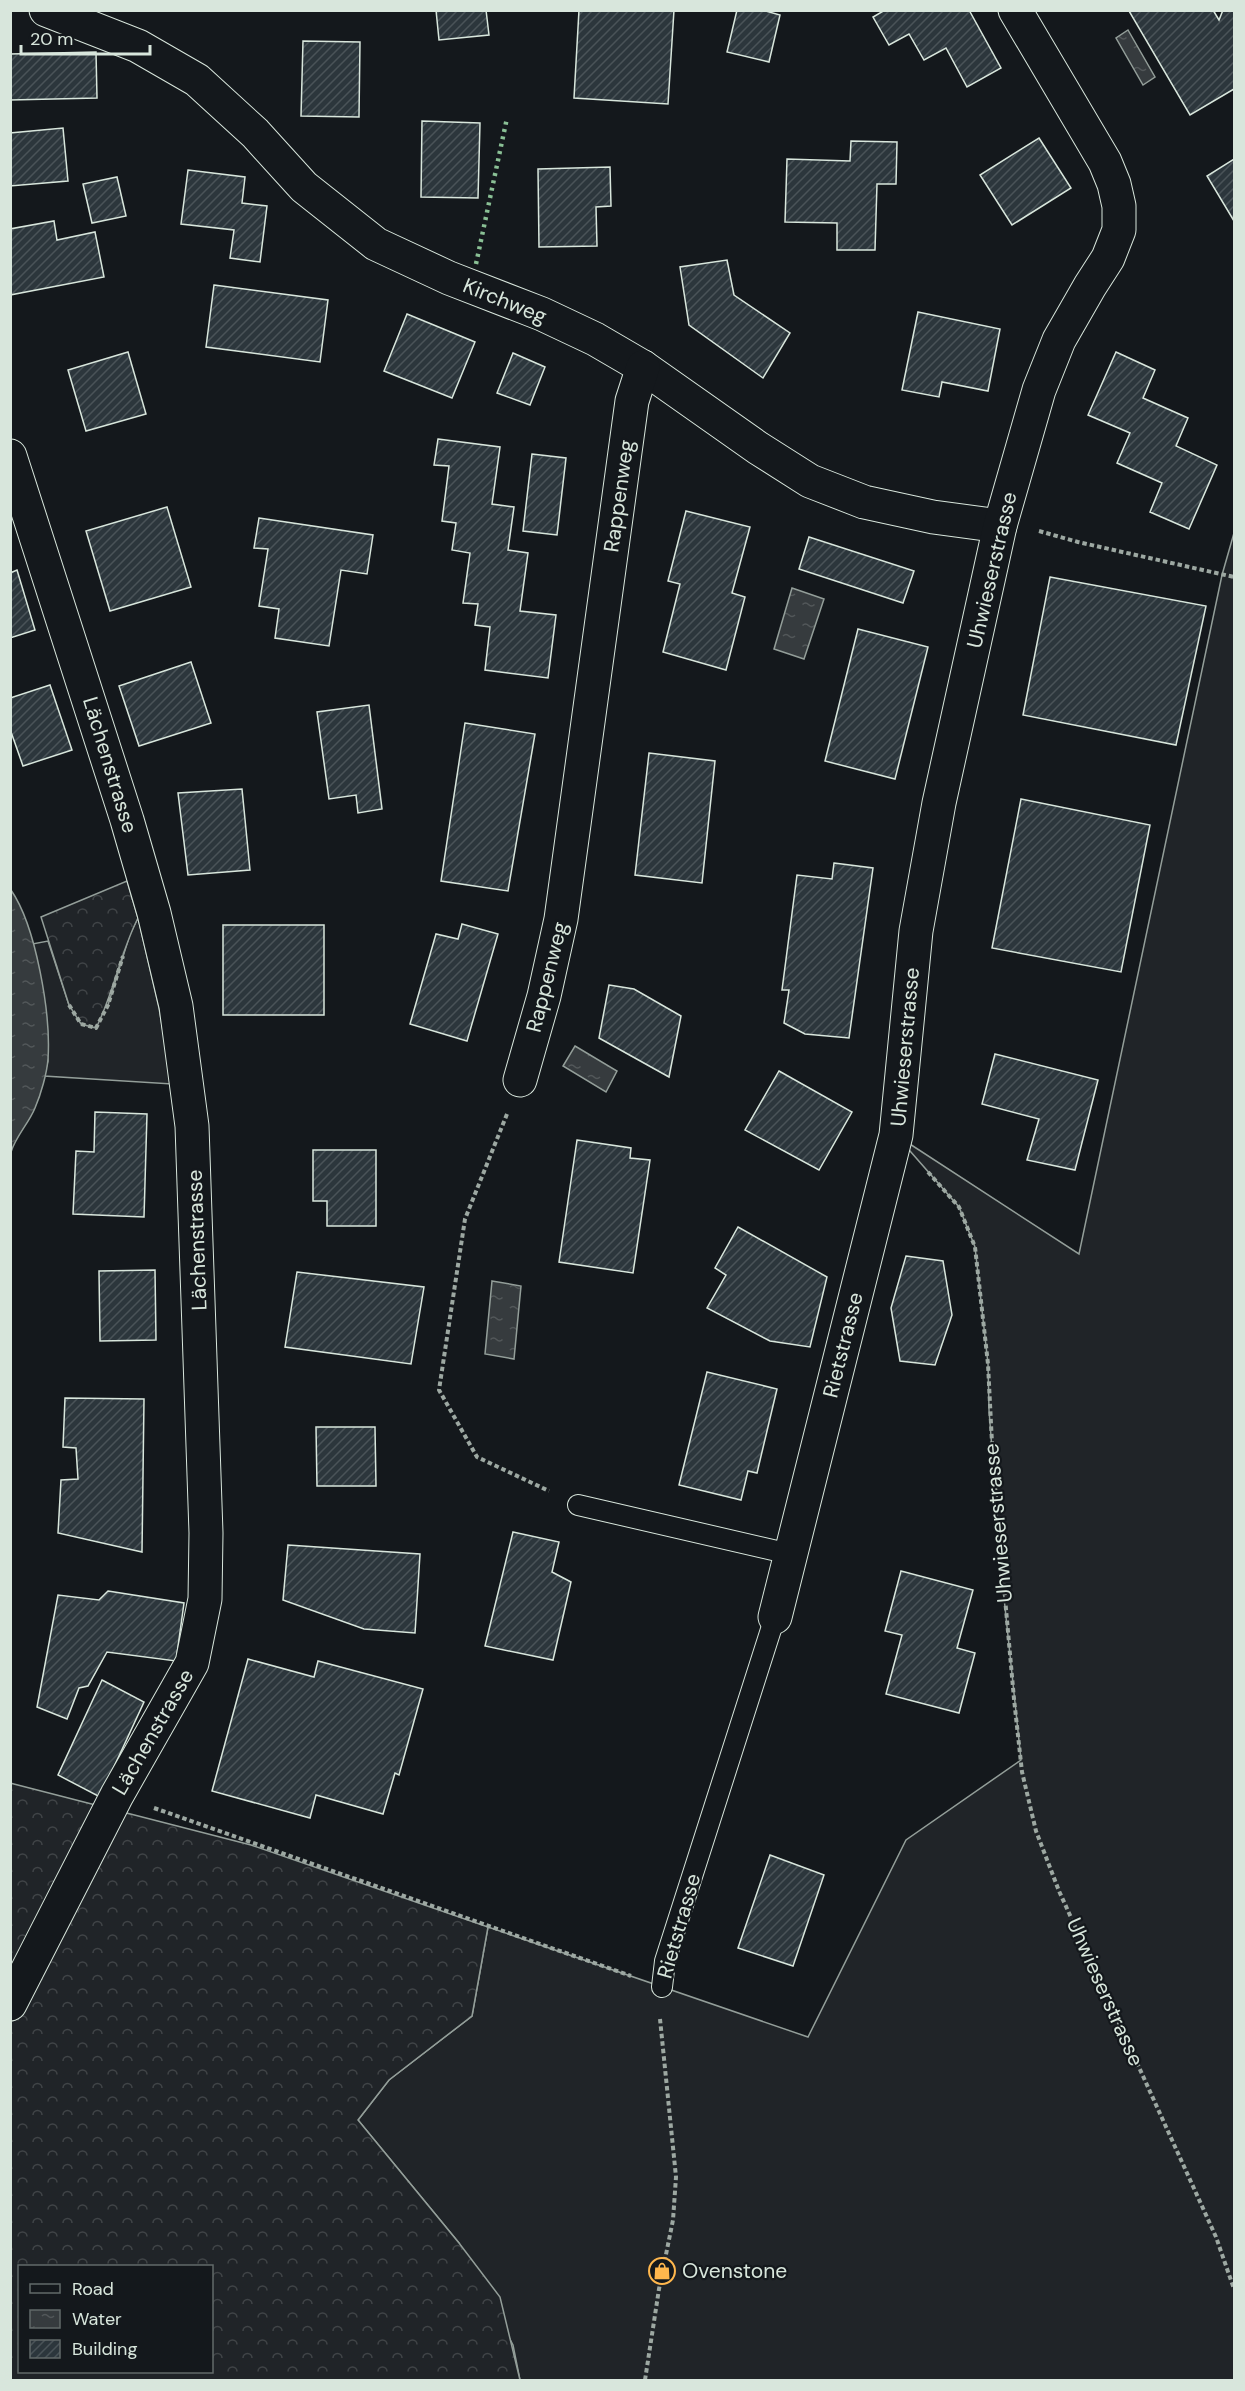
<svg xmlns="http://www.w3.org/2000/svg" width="1245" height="2391" font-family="'DM Sans',sans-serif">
  <defs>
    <pattern id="forest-crowns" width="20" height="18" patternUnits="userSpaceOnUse" patternTransform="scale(1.5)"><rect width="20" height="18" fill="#202428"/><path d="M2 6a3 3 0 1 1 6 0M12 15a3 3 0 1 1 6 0" fill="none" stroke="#404447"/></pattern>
    <pattern id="water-ripples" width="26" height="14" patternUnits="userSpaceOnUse" patternTransform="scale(1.5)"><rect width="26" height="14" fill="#363b3e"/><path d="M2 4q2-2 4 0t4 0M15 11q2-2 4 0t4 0" fill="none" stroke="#525759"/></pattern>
    <pattern id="building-hatch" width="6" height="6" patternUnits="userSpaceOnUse" patternTransform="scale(1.5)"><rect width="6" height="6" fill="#2c363c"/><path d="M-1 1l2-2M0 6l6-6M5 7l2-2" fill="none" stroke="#4a5358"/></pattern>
  </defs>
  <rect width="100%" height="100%" fill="#14181c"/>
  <g fill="#202428" stroke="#939e99" stroke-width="1.5">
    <path d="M1234 533V2380H520L513 2345 459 2243 358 2120 389 2080 472 2016 488 1927 808 2037 906 1840 1021 1760 1001 1569 989 1410 988 1364 975 1247 959 1207 896 1135 1079 1254 1222 575Z"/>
    <path d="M138 918 159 1008 172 1084 44 1076 48 1061 37 963 32 944 48 941 69 1005H108L130 934Z"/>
  </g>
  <g fill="url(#forest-crowns)" stroke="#939e99" stroke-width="1.5" fill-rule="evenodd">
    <path d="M127 881 138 918C120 953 114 993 96 1028L81 1024 69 1005 41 917Z"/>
    <path d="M10 1783 251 1845 488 1927 472 2016 389 2080 358 2120 459 2243 500 2297 520 2380H11ZM20 2266H212V2372H20Z"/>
  </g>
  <g fill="url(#water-ripples)" stroke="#939e99" stroke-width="1.5">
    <path d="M1128 30 1155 77 1143 85 1116 38Z"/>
    <path d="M792 588 824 599 804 659 774 649Z"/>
    <path d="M11 890C36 926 51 1014 48 1059 47 1073 41 1094 35 1108 29 1123 16 1136 11 1152Z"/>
    <path d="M575 1046 617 1071 606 1092 563 1066Z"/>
    <path d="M492 1281 521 1286 514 1359 485 1354Z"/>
  </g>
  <g fill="url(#building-hatch)" stroke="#d8e6dc" stroke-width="1.5">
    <path d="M436 10H486L489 35 439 40Z"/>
    <path d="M579 10H674L668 104 574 98Z"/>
    <path d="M737 10H762L780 15 769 62 727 52Z"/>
    <path d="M885 10H969L1001 68 967 87 946 48 924 60 909 34 889 45 873 17Z"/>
    <path d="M1213 10 1219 20 1223 10H1234V89L1190 115 1129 11Z"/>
    <path d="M303 41 360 42 359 117 301 116Z"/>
    <path d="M96 52 97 98 10 100V54Z"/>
    <path d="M422 121 480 123 478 198 421 197Z"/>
    <path d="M63 128 68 181 10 186V133Z"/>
    <path d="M1039 138 1071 188 1012 225 980 175Z"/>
    <path d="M851 141 897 142 896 184H877L875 250H837V223L785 222 787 159 850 161Z"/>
    <path d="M1234 159V221L1207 176Z"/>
    <path d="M610 167 611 206 596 207 597 246 539 247 538 169Z"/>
    <path d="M188 170 245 177 242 203 267 206 260 262 230 258 234 230 181 224Z"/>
    <path d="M117 177 126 216 92 223 83 184Z"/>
    <path d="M54 221 57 240 95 232 104 277 10 295V229Z"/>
    <path d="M727 260 734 295 790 333 763 378 689 325 680 267Z"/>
    <path d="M214 285 328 300 320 362 206 347Z"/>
    <path d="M918 312 1000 329 988 391 942 382 939 397 902 390Z"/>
    <path d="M407 314 475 342 452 398 384 371Z"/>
    <path d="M128 352 146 414 86 431 68 370Z"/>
    <path d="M1116 352 1155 370 1143 398 1188 418 1176 446 1217 465 1189 529 1150 512 1162 483 1117 463 1130 433 1088 415Z"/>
    <path d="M513 353 545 367 530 405 497 393Z"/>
    <path d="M438 439 500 447 492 504 514 507 508 550 528 553 520 611 556 615 548 678 485 670 490 627 475 625 478 604 463 603 470 553 452 550 456 523 442 521 449 466 434 465Z"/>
    <path d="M532 454 566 458 557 535 523 531Z"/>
    <path d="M167 507 191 587 110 611 86 531Z"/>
    <path d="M686 511 750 527 732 593 745 597 726 670 663 652 680 584 668 581Z"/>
    <path d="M259 518 373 535 367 574 341 570 329 646 275 638 279 609 259 606 268 549 254 548Z"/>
    <path d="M809 537 914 571 903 603 799 569Z"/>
    <path d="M17 570 35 630 10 638V573Z"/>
    <path d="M1050 577 1206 606 1176 745 1023 715Z"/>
    <path d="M858 629 928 647 895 779 825 761Z"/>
    <path d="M191 662 211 723 139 746 119 686Z"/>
    <path d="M50 685 72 750 23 766 10 729V698Z"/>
    <path d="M369 705 382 809 358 813 356 795 329 799 317 712Z"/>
    <path d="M465 723 535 734 508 891 441 881Z"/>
    <path d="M649 753 715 761 702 883 635 875Z"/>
    <path d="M242 789 250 870 188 875 178 793Z"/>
    <path d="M1021 799 1150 825 1121 972 992 948Z"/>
    <path d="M834 863 873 868 849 1038 805 1034 784 1023 789 990H782L797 875 832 879Z"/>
    <path d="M462 924 498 934 467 1041 410 1024 436 934 458 939Z"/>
    <rect x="223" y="925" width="101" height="90"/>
    <path d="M609 985 634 989 681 1016 669 1077 599 1038Z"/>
    <path d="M995 1054 1098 1080 1075 1170 1027 1160 1039 1119 982 1104Z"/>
    <path d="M779 1071 852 1112 819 1170 745 1130Z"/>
    <path d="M95 1112 147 1114 144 1217 73 1214 76 1151 94 1152Z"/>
    <path d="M577 1140 631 1148 630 1158 650 1160 633 1273 559 1262Z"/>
    <path d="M313 1150H376V1226H327V1201H313Z"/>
    <path d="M738 1227 827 1277 810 1347 770 1341 707 1308 726 1275 715 1268Z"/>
    <path d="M906 1256 943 1261 952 1315 935 1365 900 1361 891 1308Z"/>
    <path d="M155 1270 156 1340 100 1341 99 1271Z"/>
    <path d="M297 1272 424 1287 411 1364 285 1347Z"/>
    <path d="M707 1372 777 1389 757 1473 748 1471 741 1500 679 1485Z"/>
    <path d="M65 1398 144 1399 142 1552 58 1533 61 1480 78 1479 76 1448 63 1447Z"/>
    <path d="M316 1427H375L376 1486H317Z"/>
    <path d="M513 1532 559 1542 552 1572 571 1582 553 1660 485 1646Z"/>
    <path d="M288 1545 420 1554 415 1633 364 1629 283 1600Z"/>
    <path d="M901 1571 973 1590 957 1648 975 1653 959 1713 886 1694 902 1635 885 1631Z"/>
    <path d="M108 1591 184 1603 176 1661 107 1652 88 1686 79 1688 67 1719 37 1707 58 1595 99 1600Z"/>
    <path d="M248 1659 314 1677 318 1661 423 1689 399 1775 395 1773 383 1814 316 1795 310 1818 212 1791Z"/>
    <path d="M102 1680 144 1702 100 1797 58 1775Z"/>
    <path d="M770 1855 824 1875 793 1966 738 1948Z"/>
  </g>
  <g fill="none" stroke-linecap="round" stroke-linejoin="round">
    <defs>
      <g id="lane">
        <path d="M578 1505 790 1554"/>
        <path d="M662 1987 665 1961 775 1617"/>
      </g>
      <g id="street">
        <path d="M46 10 138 46 197 80 255 133 304 187 376 244 449 278 542 314 595 339 643 367 758 448 810 481 864 502 933 517 1000 526"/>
        <path d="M10 456 127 820 154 913 176 1006 192 1126 206 1533 205 1599 192 1663 117 1795 10 2004"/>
        <path d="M520 1080 544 996 561 919 632 401 643 367"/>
        <path d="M775 1617 896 1135 916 931 939 803 1000 526 1039 390 1059 340 1090 286 1108 258 1119 230V206L1114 184 1105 162 1015 10"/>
      </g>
    </defs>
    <use href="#lane" stroke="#d8e6dc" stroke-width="22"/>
    <use href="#street" stroke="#d8e6dc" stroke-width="35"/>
    <g stroke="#9da8a2" stroke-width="4" stroke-dasharray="4.5 3" stroke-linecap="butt">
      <path d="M1039 531 1078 542 1234 577"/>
      <path d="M69 1005 81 1024 96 1028 108 1005 123 956"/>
      <path d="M507 1114 465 1219 439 1390 477 1457 549 1491"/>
      <path d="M928 1172 959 1207 975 1247 988 1364 993 1463 1014 1699 1022 1772 1036 1831 1059 1891 1216 2237 1234 2289"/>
      <path d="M154 1808 631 1976"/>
      <path d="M645 2380 659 2289 673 2220 676 2177 660 2019"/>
    </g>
    <use href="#lane" stroke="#14181c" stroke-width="20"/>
    <use href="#street" stroke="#14181c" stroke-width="33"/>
    <path stroke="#8ac095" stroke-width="4.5" stroke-dasharray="3 4.5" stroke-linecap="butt" d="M476 264 507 118"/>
  </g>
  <defs>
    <symbol id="shop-ring" viewBox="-11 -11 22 22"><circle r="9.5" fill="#14181c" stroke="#ffb74d" stroke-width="1.5"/><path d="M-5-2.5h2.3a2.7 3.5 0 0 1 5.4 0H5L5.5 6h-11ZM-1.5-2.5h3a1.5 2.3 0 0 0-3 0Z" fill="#ffb74d"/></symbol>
  </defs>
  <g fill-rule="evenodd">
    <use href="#shop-ring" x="647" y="2256" width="30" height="30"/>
  </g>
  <g text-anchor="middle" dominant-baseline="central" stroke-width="4.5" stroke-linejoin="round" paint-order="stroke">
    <g font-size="21" fill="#d8e6dc" stroke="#14181c">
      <text transform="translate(505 301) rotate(22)">Kirchweg</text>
      <text transform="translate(619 496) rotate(-82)">Rappenweg</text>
      <text transform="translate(992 570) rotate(-77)">Uhwieserstrasse</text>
      <text transform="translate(110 765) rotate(73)">Lächenstrasse</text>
      <text transform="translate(547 977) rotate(-76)">Rappenweg</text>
      <text transform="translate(905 1047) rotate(-85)">Uhwieserstrasse</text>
      <text transform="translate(197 1240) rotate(-92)">Lächenstrasse</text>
      <text transform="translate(843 1345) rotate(-76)">Rietstrasse</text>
      <text transform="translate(998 1523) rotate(-95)">Uhwieserstrasse</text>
      <text transform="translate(153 1732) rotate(-60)">Lächenstrasse</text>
      <text transform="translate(679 1926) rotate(-74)">Rietstrasse</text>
      <text transform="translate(1105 1992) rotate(66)">Uhwieserstrasse</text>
    </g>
    <g font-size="21" fill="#d8e6dc" stroke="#14181c" text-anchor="start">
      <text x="682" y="2271">Ovenstone</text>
    </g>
  </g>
  <rect width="1245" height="2391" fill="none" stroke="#d8e6dc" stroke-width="24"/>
  <rect x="18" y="2265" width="195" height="108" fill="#14181c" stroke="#626a69" stroke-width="1.5"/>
  <rect x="30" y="2284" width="30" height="9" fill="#14181c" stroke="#626a69" stroke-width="1.5"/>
  <text x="72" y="2295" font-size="18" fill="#d8e6dc">Road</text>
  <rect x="30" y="2310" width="30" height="18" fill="url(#water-ripples)" stroke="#626a69" stroke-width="1.5"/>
  <text x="72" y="2325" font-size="18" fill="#d8e6dc">Water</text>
  <rect x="30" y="2340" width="30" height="18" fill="url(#building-hatch)" stroke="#626a69" stroke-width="1.5"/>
  <text x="72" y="2355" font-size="18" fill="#d8e6dc">Building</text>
  <path d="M21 45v9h129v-9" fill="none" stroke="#d8e6dc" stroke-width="3"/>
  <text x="30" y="45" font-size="18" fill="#d8e6dc" stroke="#14181c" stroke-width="4.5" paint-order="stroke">20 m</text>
</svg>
